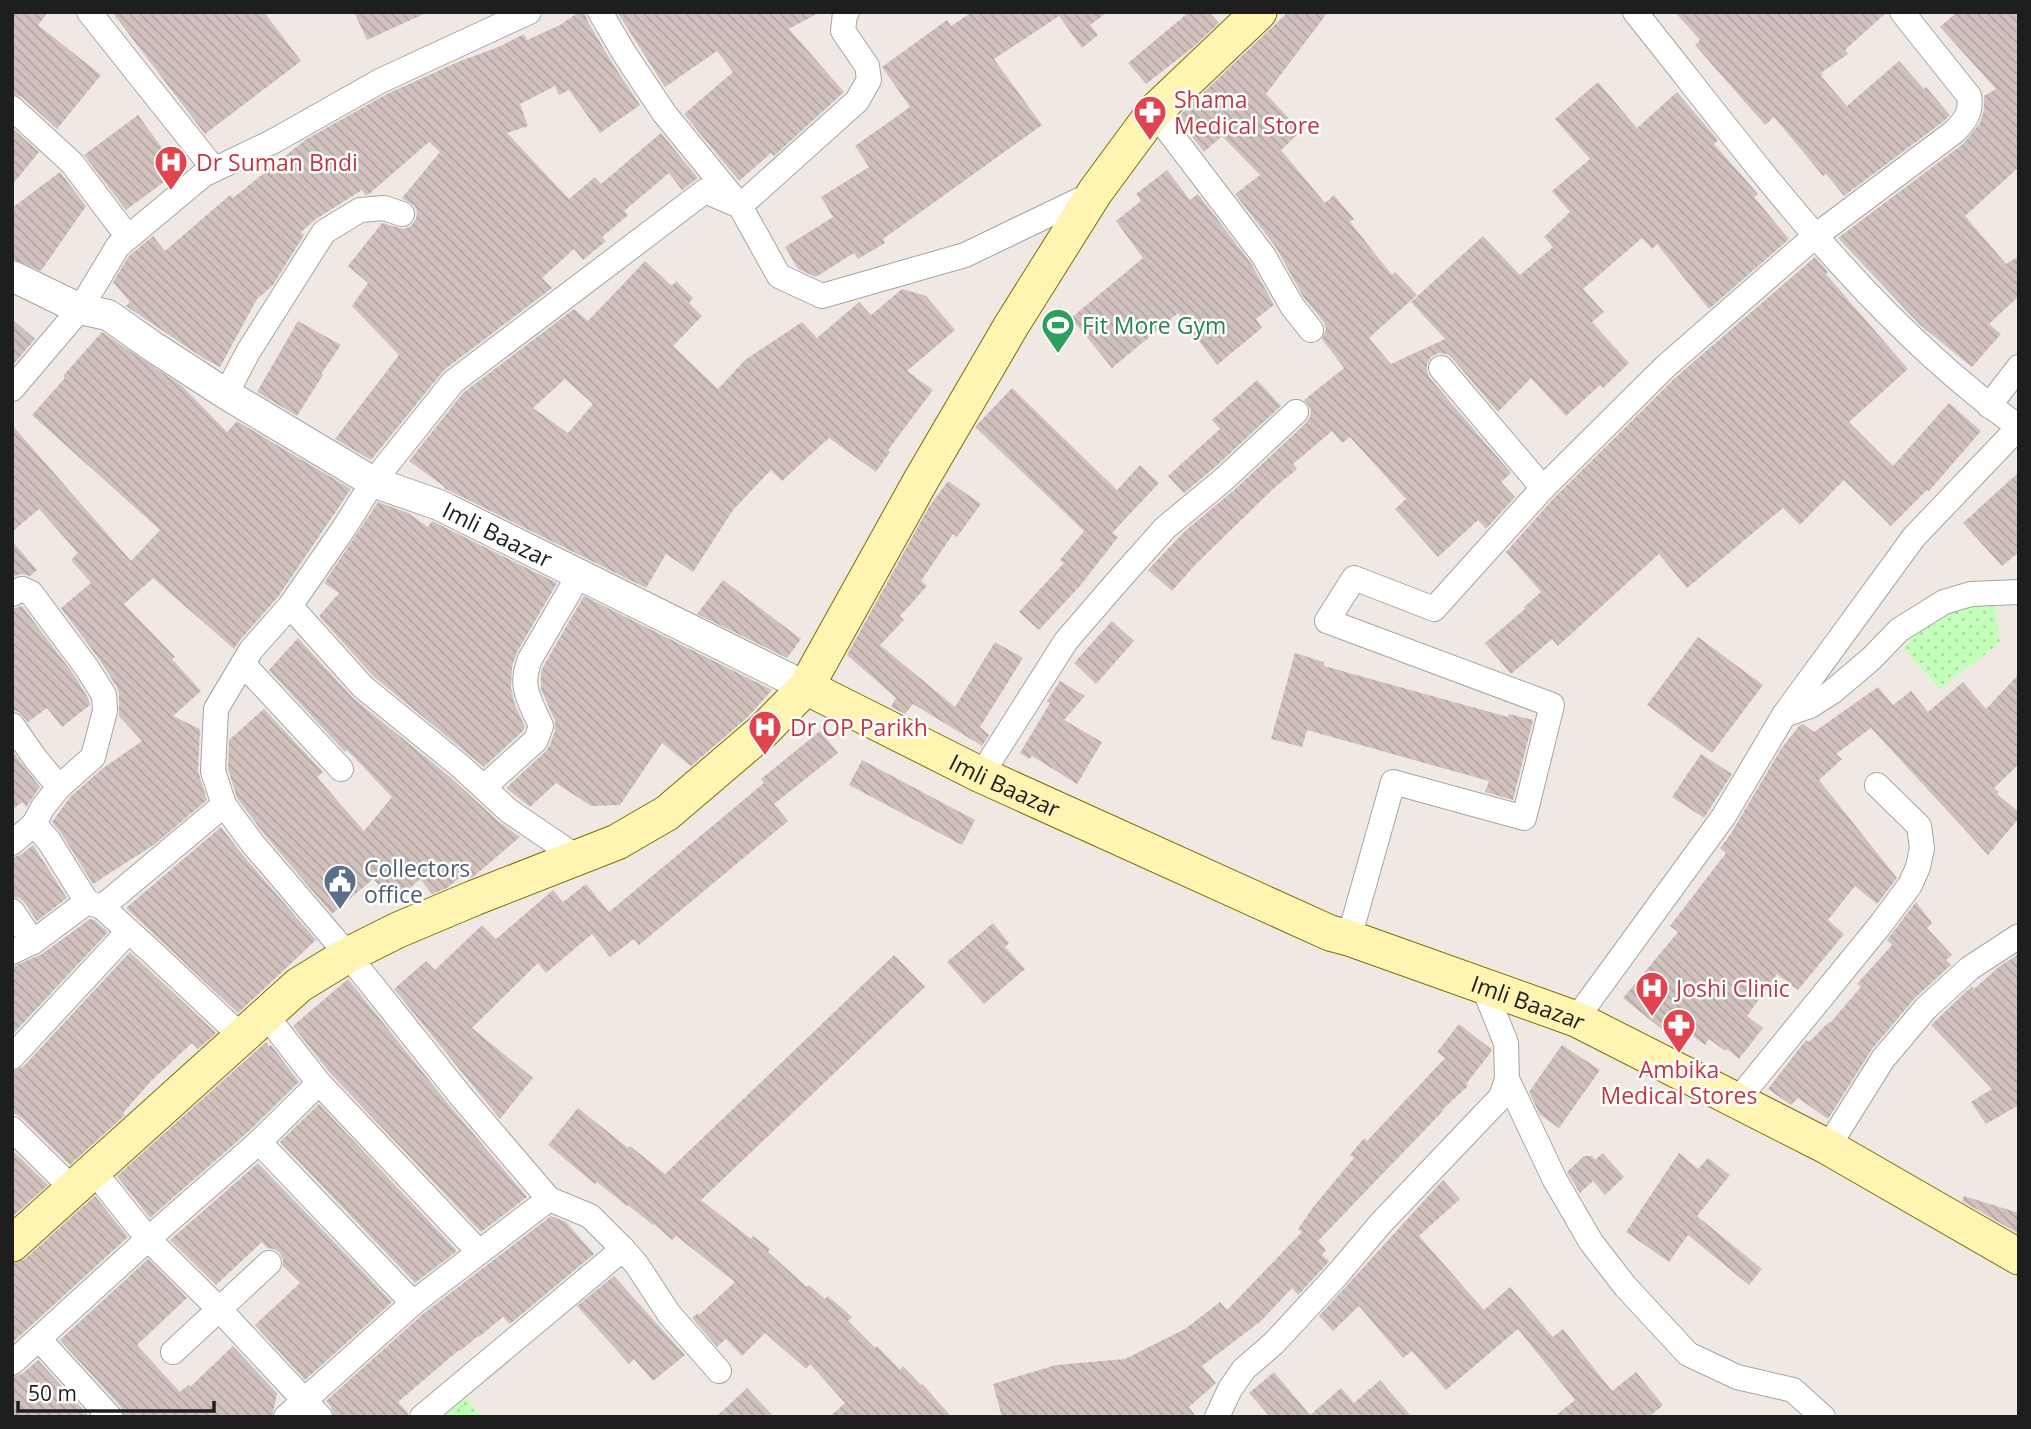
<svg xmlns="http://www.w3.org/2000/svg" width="2031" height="1429" font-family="'Open Sans',sans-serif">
  <defs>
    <pattern id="park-dots" width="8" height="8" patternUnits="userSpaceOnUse" patternTransform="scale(1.75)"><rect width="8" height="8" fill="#c3ffbb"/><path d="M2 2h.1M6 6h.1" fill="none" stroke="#a7daa0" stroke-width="1.8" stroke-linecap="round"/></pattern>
    <pattern id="building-back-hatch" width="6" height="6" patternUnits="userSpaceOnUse" patternTransform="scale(1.75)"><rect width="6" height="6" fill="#d1c1bc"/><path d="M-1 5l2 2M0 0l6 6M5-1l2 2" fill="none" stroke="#b3a5a1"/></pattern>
  </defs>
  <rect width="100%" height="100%" fill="#f0e9e3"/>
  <g fill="url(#park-dots)">
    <path d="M1994 600 2000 643 1940 689 1904 649 1936 609Z"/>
    <path d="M463 1395 483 1417H437Z"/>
  </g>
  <g fill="url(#building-back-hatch)" fill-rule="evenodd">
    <path d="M12 12H48L38 25 101 75 57 129 22 97 12 94Z"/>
    <path d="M112 12H264L301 61 205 134Z"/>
    <path d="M354 12H428L367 40Z"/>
    <path d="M579 12H585L587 20 611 61 640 105 600 133 569 90 559 95 555 86 520 104 528 126 507 133 569 199 595 177 601 184 661 133 698 178 682 190 669 173 624 211 628 215 602 237 606 241 583 260 574 249 543 277 542 278 552 288 444 370 371 460 335 439 399 355 352 306 368 283 348 266 382 223 404 229 411 226 416 219 417 212 414 205 402 198 440 152 429 142 369 194 365 195 362 190 316 219 301 232 304 235 273 285 257 299 220 367 203 358 126 306 130 302 113 282 129 256 153 236 165 251 230 195 233 198 305 140 387 94 458 62 501 46 524 34 527 40 560 25Z"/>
    <path d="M617 12H820L789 29 844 92 774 156 771 153 739 181 684 114 733 72 717 51 665 87Z"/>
    <path d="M972 12H1108L1090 25 1098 35 1082 48 1059 16 994 59 1042 125 883 239 885 243 858 259 854 253 816 277 798 269 785 247 833 217 821 197 869 167 855 146 910 107 882 67 947 20 951 26Z"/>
    <path d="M1189 12H1209L1219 23 1191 49 1146 84 1128 63Z"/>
    <path d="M1288 12H1328L1266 94 1301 131 1281 150 1325 203 1334 195 1354 219 1350 222 1392 275 1395 272 1417 295 1369 338 1391 364 1445 339 1411 302 1483 236 1520 275 1553 247 1544 237 1570 212 1552 191 1590 159 1555 119 1598 82 1637 128 1677 92 1718 140 1714 144 1758 194 1754 197 1789 239 1709 309 1657 244 1652 249 1642 238 1583 289 1604 312 1592 322 1629 363 1603 388 1600 385 1566 416 1531 378 1498 412 1452 358 1447 354 1439 353 1431 357 1427 364V371L1429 377 1511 473 1501 482 1515 497 1486 529 1478 520 1438 557 1395 509 1406 499 1350 437 1342 443 1332 431 1293 464 1297 469 1273 489 1195 565 1172 591 1148 570 1185 531 1233 491 1306 423 1310 417 1311 409 1304 400 1344 368 1322 339 1326 329 1323 321 1304 298 1275 246 1235 194 1260 175 1222 136 1204 152 1177 118Z"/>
    <path d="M1675 12H1887L1845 50 1848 54 1821 73 1823 75 1821 76 1847 106 1899 61 1924 89 1926 87 1950 115 1944 121 1844 196 1826 174 1823 176 1774 117 1765 125 1695 45 1700 40Z"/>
    <path d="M1957 12H2019V167L1965 216 2006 264 2019 256V296L1989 324 2001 334 1972 367 1920 325 1838 238 1963 144 1980 123 1984 110V96L1996 89 1940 27Z"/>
    <path d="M138 115 179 171 126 210 84 155Z"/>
    <path d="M12 128 39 152 12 185Z"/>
    <path d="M1167 170 1190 200 1198 194 1251 263 1274 305 1256 319 1262 328 1217 365 1178 313 1112 368 1071 318 1143 258 1116 221 1141 201 1136 194Z"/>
    <path d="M60 172 86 206 41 271 12 259V208Z"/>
    <path d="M1815 257 1828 272 1826 274 1908 369 1849 422 1893 466 1949 403 1981 431 1929 491 1927 490 1891 526 1844 480 1800 525 1783 508 1687 588 1659 554 1558 646 1552 639 1511 674 1485 643 1525 609 1524 607 1541 592 1506 552 1554 498 1676 377Z"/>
    <path d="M645 261 672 286 676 281 693 298 689 303 702 316 673 346 718 389 745 360 802 322 817 338 859 302 871 315 902 289 926 296 955 330 907 371 933 390 888 450 890 452 876 472 829 438 782 481 771 470 733 510 693 572 666 554 646 588 444 488 445 487 409 461 463 393 574 309 588 321ZM565 379 593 404 568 433 533 408Z"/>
    <path d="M12 319 35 339 12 366Z"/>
    <path d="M298 321 341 345 321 374 323 375 297 416 257 392Z"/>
    <path d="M102 332 182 386 227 432 237 421 351 489 278 597 240 640 234 649 153 578 124 604 175 657 172 659 201 691 173 716 200 729 198 771 207 800 155 844 93 884 61 833 52 822 70 797 102 769 142 741 119 716V694L117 687 99 659 61 608 91 583 71 560 78 553 39 509 12 532V425L131 561 160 530 32 415 65 378 63 376Z"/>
    <path d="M1257 380 1281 406 1213 469 1184 493 1168 476 1220 429 1212 420Z"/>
    <path d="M1012 388 1117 490 1140 465 1159 483 1112 533 1118 537 1080 586 1039 630 1019 612 1064 563 1060 560 1084 531 975 427Z"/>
    <path d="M2019 472V552L2002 566 1963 523Z"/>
    <path d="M948 481 981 504 957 537 953 534 921 581 927 586 900 616 904 620 880 645 955 707 995 642 1023 658 980 727 989 735 982 746 913 704 905 714 891 707 896 698 847 655 929 507Z"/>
    <path d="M378 502 408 513 428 527 432 521 557 583 517 652 512 666 511 688 515 705 525 727 523 731 484 767 373 676 319 616 339 593 324 583Z"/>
    <path d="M12 541 37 570 30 576 21 574 12 577Z"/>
    <path d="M723 580 801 639 787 658 697 614Z"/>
    <path d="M584 596 772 690 749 716 691 766 662 743 620 805 591 806 556 783 530 807 506 788 546 751 550 745 555 731V721L541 689V672L544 665Z"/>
    <path d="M22 606 75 676 89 700 90 705 62 727 47 708 28 722 19 712 12 710V609Z"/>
    <path d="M1112 621 1134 641 1096 684 1074 663Z"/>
    <path d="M1698 637 1763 685 1712 753 1647 705Z"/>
    <path d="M298 638 353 698 449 776 499 822 520 837 473 877 468 879 464 874 447 888 432 894 420 879 395 902 373 879 332 914 265 835 237 798 228 769 229 740 264 709 323 772 317 777 364 831 392 797 347 750 345 752 269 670Z"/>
    <path d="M1295 653 1324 662V666L1508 717 1509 714 1533 720 1513 800 1485 792 1489 781 1307 730 1302 747 1271 739Z"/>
    <path d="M2019 674V764L1994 788 1999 792 1997 794 2019 812V818L1988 855 1871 728 1836 754 1842 759 1819 780 1897 878 1877 904 1855 886 1828 920 1844 934 1798 990 1777 974 1747 1016 1763 1028 1739 1059 1727 1049 1725 1051 1709 1039 1705 1045 1686 1031 1683 1034 1671 1023 1664 1031 1623 998 1678 932 1670 926 1726 853 1720 848 1730 835 1781 749 1799 726 1803 724 1814 732 1878 687 1893 705 1911 691 1928 712 1963 682 1986 709Z"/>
    <path d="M1060 681 1085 696 1064 720 1102 742 1077 784 1032 756 1029 759 1020 753 1050 703 1047 701Z"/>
    <path d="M820 731 838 753 774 804 788 821 639 945 634 939 610 957 592 934 546 973 538 963 472 1028 533 1078 500 1119 394 989 426 961 435 970 482 925 496 939 553 890 563 902 586 884 609 912 764 783 761 779Z"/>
    <path d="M12 751 40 787 26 807 22 802 12 810Z"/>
    <path d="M1701 754 1732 774 1704 818 1672 797Z"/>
    <path d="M862 760 975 820 962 845 849 785Z"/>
    <path d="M221 827 242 854 316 940 238 1013 126 908Z"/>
    <path d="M33 845 67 898 37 921 24 902 19 898 12 896V858L22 854Z"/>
    <path d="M1916 902 1932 923 1927 928 1952 955 1946 960 1951 965 1915 998 1872 1049 1828 1119 1798 1098 1791 1105 1768 1089 1806 1040 1809 1042 1829 1022 1830 1023 1861 987 1857 984 1892 945 1887 940Z"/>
    <path d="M90 919 94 920 108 932 12 1035V967L42 954Z"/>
    <path d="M993 923 1009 943 1005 947 1025 969 984 1004 947 962Z"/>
    <path d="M130 952 216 1033 198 1049 192 1043 152 1080 123 1113 125 1115 70 1165 22 1118 12 1112V1071L23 1067Z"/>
    <path d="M2019 954V1105L1986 1124 1971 1102 1992 1089 1931 1025 1972 986 1974 989 2000 966Z"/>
    <path d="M894 955 925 987 701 1200 751 1239 753 1236 770 1249 768 1252 807 1287 809 1285 825 1299 828 1296 852 1317 848 1321 875 1348 877 1346 900 1370 903 1366 921 1385 922 1384 952 1417H829L845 1403 810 1364 806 1369 765 1333 742 1356 726 1339 717 1347 692 1318 698 1313 699 1315 735 1282 676 1236 672 1240 654 1224 653 1225 628 1205 627 1206 597 1182 595 1184 548 1145 578 1108 628 1148 630 1146 665 1174Z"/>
    <path d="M348 979 449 1105 527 1197 481 1232 330 1073 293 1026Z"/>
    <path d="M1459 1024 1491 1049V1052L1466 1084 1468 1086 1442 1110 1443 1111 1318 1241 1326 1250 1322 1255 1329 1261 1326 1265 1298 1295 1292 1288 1261 1321 1202 1366 1216 1383 1189 1407 1196 1417H1002L993 1384 1056 1365 1125 1359 1185 1329 1220 1302 1227 1310 1302 1232 1298 1229 1314 1206 1354 1158 1350 1155 1364 1138 1367 1141 1445 1058 1437 1052Z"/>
    <path d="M266 1042 269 1047 271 1045 299 1082 249 1131 150 1218 117 1176Z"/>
    <path d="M1562 1045 1600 1070 1559 1128 1540 1115 1529 1092Z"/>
    <path d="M319 1104 457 1251 415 1283 280 1142Z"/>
    <path d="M14 1152 48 1185 12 1217V1153Z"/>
    <path d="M1603 1153 1624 1177 1605 1195 1593 1181 1580 1193 1567 1172 1584 1156H1592L1595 1160Z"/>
    <path d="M1679 1153 1698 1169 1708 1158 1730 1175 1697 1216 1762 1269 1749 1285 1688 1235 1669 1262 1626 1232Z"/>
    <path d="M258 1163 392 1302 305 1380 255 1325 300 1283 283 1266V1259L279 1252 274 1249 267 1248 262 1242 216 1285 170 1240Z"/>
    <path d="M1443 1180 1460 1199 1419 1236 1484 1310 1510 1287 1553 1337 1563 1329 1612 1391 1636 1372 1663 1405 1649 1417H1554L1575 1400 1518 1329 1446 1390 1412 1351 1403 1358 1359 1306 1333 1331 1319 1316Z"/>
    <path d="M95 1196 128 1237 12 1343V1264L25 1259Z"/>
    <path d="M1964 1196 2019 1213V1234L1962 1201Z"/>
    <path d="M551 1216 566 1222 594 1254 510 1324 503 1317 479 1337 478 1336 460 1351 459 1350 398 1402 408 1413V1417H334L331 1407 326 1401 423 1314Z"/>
    <path d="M148 1259 187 1298 137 1345 180 1392 188 1385 190 1387 233 1346 277 1393 272 1417H124L121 1407 60 1340Z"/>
    <path d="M614 1276 685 1355 653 1381 634 1359 629 1364 577 1306Z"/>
    <path d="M38 1360 90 1417H12V1377L22 1374Z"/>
    <path d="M1274 1372 1310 1415 1341 1388 1354 1403 1380 1380 1412 1417H1270L1249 1393Z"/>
    <path d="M747 1388 774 1417H716Z"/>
  </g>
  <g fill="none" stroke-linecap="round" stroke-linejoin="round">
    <defs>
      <g id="minor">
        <path d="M89 12 214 169"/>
        <path d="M600 12 624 53 664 113 740 206 779 276 822 296 965 255 1094 193"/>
        <path d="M12 108 72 163 128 237"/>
        <path d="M1154 112 1263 255 1292 306 1311 330"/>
        <path d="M1441 368 1543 488"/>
        <path d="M12 389 80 309 118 246 203 175 272 142 380 81 529 12"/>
        <path d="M226 394 248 352 324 232 360 210 384 208 402 214"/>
        <path d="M1989 406 2019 367"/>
        <path d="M12 594 22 589 31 593 87 668 104 695 105 711 93 757 59 787 43 807 34 824 12 843"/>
        <path d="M290 606 363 687 459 765 509 811 578 858"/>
        <path d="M243 664 341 769"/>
        <path d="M1784 715 1810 706 1832 692 1872 658 1899 630 1944 602 1971 594 2019 592"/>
        <path d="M12 725 35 758 59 787"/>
        <path d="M981 775 1066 641 1116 583 1165 528 1223 480 1296 412"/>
        <path d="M484 787 536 740 541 726C529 699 519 687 530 659L579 575"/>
        <path d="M34 824 49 841 87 902"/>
        <path d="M102 907 154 954 242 1037"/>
        <path d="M12 911 33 942"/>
        <path d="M1349 938 1393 782 1524 818 1552 705 1327 621 1354 578 1434 609 1543 488 1666 366 1814 237 1954 132C1965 121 1972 112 1969 96L1902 12"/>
        <path d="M12 952 33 942 87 902 102 907 224 805"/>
        <path d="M265 1014 319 1083 479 1252"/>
        <path d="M1576 1019 1724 816 1784 715 1914 537 2019 427C1864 316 1753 159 1635 12"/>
        <path d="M12 1057 128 932"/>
        <path d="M1507 1079 1555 1180 1591 1242 1625 1286 1688 1354 1737 1377 1793 1390 1823 1417"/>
        <path d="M1736 1102 1881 924 1910 885 1918 867 1922 848 1919 826 1877 785"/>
        <path d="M12 1129 74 1190"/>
        <path d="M259 1142 413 1303"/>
        <path d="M1828 1147 1883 1059 1926 1008 1970 968 2019 936"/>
        <path d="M93 1170 148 1239 219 1309 320 1417"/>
        <path d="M39 1339 110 1417"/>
        <path d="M173 1352 269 1263"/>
        <path d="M12 1363 148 1239 259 1142 319 1083"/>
        <path d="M719 1371 669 1314 637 1265 623 1249 590 1216 549 1199 460 1095 348 955 253 844 224 805 213 771 216 709 251 650 290 606 344 528 373 482 453 382 705 191 740 206 857 101 869 80 867 66 843 31 845 13 847 12"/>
        <path d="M286 1417 413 1303 549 1199"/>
        <path d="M422 1417 623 1249"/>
        <path d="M1217 1417 1230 1389 1244 1369 1274 1343 1337 1275 1381 1223 1501 1097 1507 1079 1506 1043 1483 986"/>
      </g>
      <g id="tertiary">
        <path id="s1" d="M12 276 80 309 108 315 152 346 226 394 373 482 439 505 806 687"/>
      </g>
      <g id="secondary">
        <path id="s2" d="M806 687 981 775 1330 933 1349 938 1576 1019 1828 1147 2019 1257"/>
        <path d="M12 1244 299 985 348 955 398 930 474 898 617 842 667 813 763 731 806 687 920 482 1011 326 1095 192 1154 112 1259 12"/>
      </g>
    </defs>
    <use href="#minor" stroke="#a5a5a5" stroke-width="26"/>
    <use href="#tertiary" stroke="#a5a5a5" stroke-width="32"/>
    <use href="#secondary" stroke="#7a7000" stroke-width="37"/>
    <use href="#minor" stroke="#fff" stroke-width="24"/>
    <use href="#tertiary" stroke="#fff" stroke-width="30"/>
    <use href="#secondary" stroke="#fff4b2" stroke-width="35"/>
  </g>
  <defs>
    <symbol id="pharmacy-pin" viewBox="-11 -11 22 30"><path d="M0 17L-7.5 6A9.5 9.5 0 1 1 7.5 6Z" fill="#e0444e" stroke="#fff"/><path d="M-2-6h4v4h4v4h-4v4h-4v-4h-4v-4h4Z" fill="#fff"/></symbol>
    <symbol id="hospital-pin" viewBox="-11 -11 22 30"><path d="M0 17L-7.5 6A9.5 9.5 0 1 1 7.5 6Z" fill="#e0444e" stroke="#fff"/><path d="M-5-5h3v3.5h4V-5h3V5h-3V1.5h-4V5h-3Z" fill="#fff"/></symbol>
    <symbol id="stadium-pin" viewBox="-11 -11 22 30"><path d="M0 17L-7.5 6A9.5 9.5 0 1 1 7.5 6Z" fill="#2e9e5b" stroke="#fff"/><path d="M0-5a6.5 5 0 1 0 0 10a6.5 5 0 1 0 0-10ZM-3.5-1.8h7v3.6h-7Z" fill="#fff"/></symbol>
    <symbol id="civic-pin" viewBox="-11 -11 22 30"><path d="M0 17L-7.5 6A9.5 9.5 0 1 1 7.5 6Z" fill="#5c6f8a" stroke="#fff"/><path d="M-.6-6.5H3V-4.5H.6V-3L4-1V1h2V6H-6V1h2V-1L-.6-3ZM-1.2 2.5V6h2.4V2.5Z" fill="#fff"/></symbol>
  </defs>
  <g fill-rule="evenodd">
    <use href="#pharmacy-pin" x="1131" y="93" width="38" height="52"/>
    <use href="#hospital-pin" x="152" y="143" width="38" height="52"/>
    <use href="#stadium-pin" x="1039" y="306" width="38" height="52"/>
    <use href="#hospital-pin" x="746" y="708" width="38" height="52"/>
    <use href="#civic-pin" x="321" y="862" width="38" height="52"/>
    <use href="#hospital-pin" x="1633" y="969" width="38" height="52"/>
    <use href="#pharmacy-pin" x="1660" y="1006" width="38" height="52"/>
  </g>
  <g text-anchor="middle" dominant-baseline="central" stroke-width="5" stroke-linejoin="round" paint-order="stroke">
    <g font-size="23" fill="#be3a42" stroke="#fff" text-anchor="start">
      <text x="1174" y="99">Shama<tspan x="1174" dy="26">Medical Store</tspan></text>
      <text x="196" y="162">Dr Suman Bndi</text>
      <text x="790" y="727">Dr OP Parikh</text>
      <text x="1676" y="988">Joshi Clinic</text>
      <text x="1679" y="1069" text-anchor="middle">Ambika<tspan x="1679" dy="26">Medical Stores</tspan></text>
    </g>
    <g font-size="23" fill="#27864d" stroke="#fff" text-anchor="start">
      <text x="1082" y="325">Fit More Gym</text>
    </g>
    <g font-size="23" fill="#1e1e1e" stroke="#fff">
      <text stroke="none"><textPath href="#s1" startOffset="553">Imli Baazar</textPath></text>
      <text stroke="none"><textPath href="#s2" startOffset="222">Imli Baazar</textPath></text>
      <text stroke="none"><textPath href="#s2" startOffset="789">Imli Baazar</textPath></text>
    </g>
    <g font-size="23" fill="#4e5e75" stroke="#fff" text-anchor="start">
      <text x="364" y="868">Collectors<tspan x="364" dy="26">office</tspan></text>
    </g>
  </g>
  <rect width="2031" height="1429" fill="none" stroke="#1e1e1e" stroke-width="28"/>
  <path d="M18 1401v10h196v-10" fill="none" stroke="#1e1e1e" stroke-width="3.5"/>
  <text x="28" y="1401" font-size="21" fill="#1e1e1e" stroke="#ffffff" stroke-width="5" paint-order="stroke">50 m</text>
</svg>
